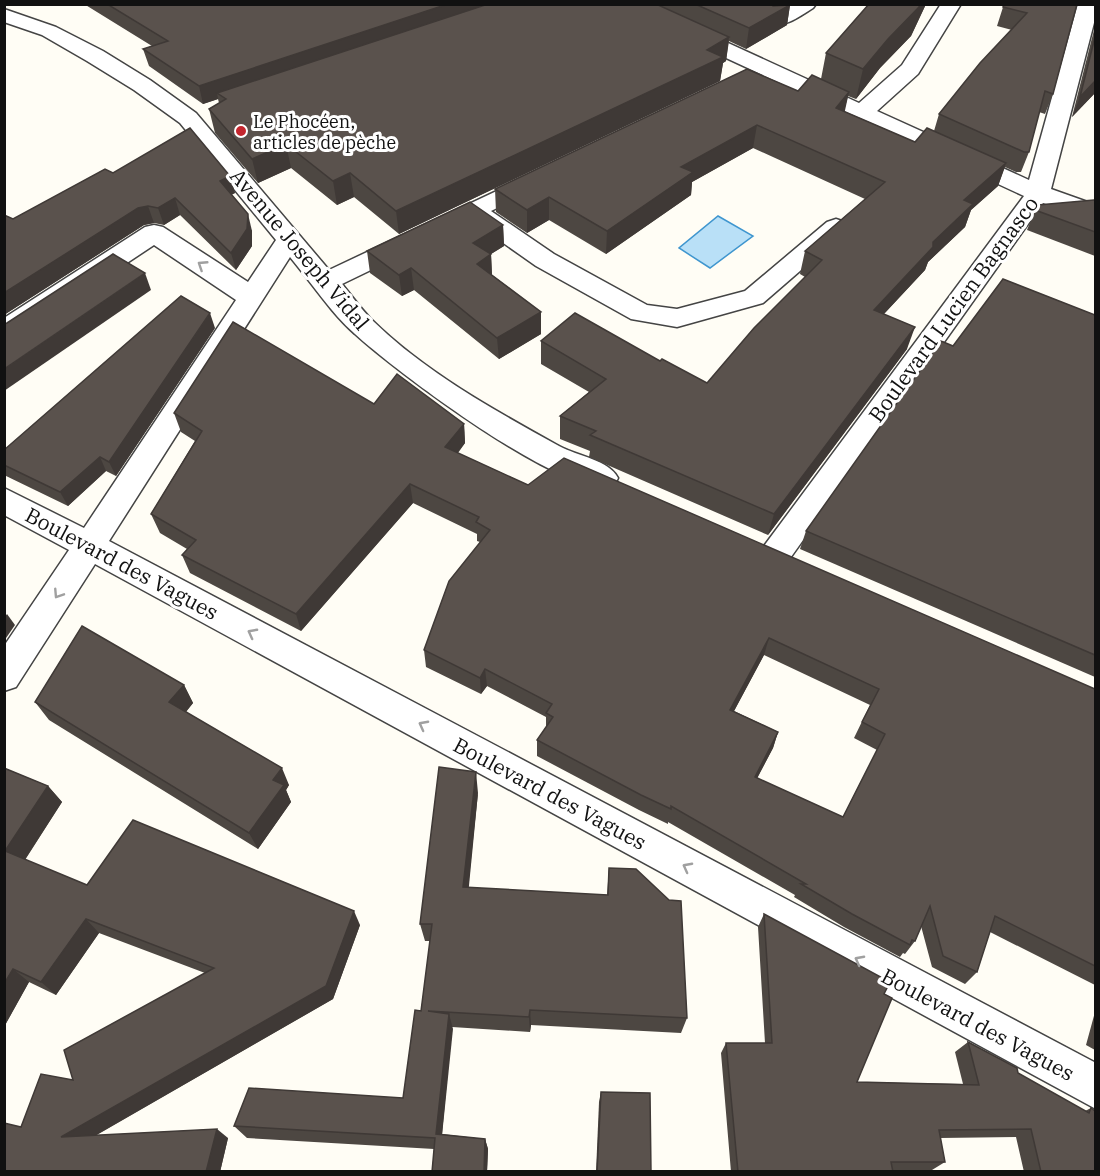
<svg xmlns="http://www.w3.org/2000/svg" width="1100" height="1176" font-family="'IBM Plex Serif',serif">
  <rect width="100%" height="100%" fill="#fffdf5"/>
  <path fill="#b9e0f7" stroke="#3f96cf" stroke-width="1.5" d="M718 216 753 236 710 268 679 248Z"/>
  <g fill="none" stroke-linecap="round" stroke-linejoin="round">
    <defs>
      <g id="minor">
        <path d="M615 4H643L859 103 902 65 941 4H961L918 74 877 111 1029 180 1078 4H1096V15L1051 189 1096 205V221L1043 203 786 564 775 568 764 564 759 555 764 546 1024 196 618 8Z"/>
        <path d="M790 4H816L813 8C800 16 785 28 770 24L767 20 770 16Z"/>
        <path d="M4 9 56 27 103 51 150 80 196 113 329 270 537 172 546 174 549 179 546 184 491 211 554 254 647 305 677 309 745 291 827 222 836 219 845 222 849 227 845 232 763 303 677 327 631 319 536 266 472 221 342 284C352 296 361 309 372 320 425 372 494 410 559 446 577 456 609 460 618 478L614 486C567 501 393 369 355 334 331 313 311 282 290 257L109 541 1096 1063V1109L95 564 16 687 4 691V646L69 550 4 515V488L84 528 236 300 154 245 14 338 4 340V318L145 227 154 225 163 227 248 282 276 240 180 123 134 90 87 61 42 35 4 22Z"/>
      </g>
    </defs>
    <use href="#minor" stroke="#444" stroke-width="3"/>
    <use href="#minor" fill="#fff" fill-rule="evenodd"/>
  </g>
  <g fill="#4d4742" fill-rule="evenodd">
    <path d="M84 4H785L790 5 787 25 746 49 729 41 726 61 723 63 720 81 399 234 354 197 337 205 291 168 258 183 215 133 209 109 219 103 218 99 203 104 149 66 143 49 152 46Z"/>
    <path d="M869 4H926L911 36 880 68 856 99 848 96 844 111 915 142 934 131 939 114 1012 30 997 26 1004 4H1077L1053 94 1045 114 1039 112 1029 152 1021 172H1016L1005 167 998 186 971 210 965 227 928 262 925 270 884 314 907 349 768 535 589 457 590 451 560 439V416L589 392 541 364V341L660 361 707 383 805 277 800 274 805 251 865 199 753 148 692 182 691 195 606 254 549 220 527 233 496 212 495 189 798 91 821 79 826 53Z"/>
    <path d="M1095 26V93L1072 117Z"/>
    <path d="M113 173 230 176 235 193 231 195 252 231V246L236 270 180 215 164 225 154 223 144 225 4 315V215L13 219Z"/>
    <path d="M1095 200V256L1027 230 1035 210Z"/>
    <path d="M503 225 504 246 491 254 492 275 541 312V334L499 359 414 290 402 296 370 273 367 251Z"/>
    <path d="M1095 315V677L800 549 806 531 953 346Z"/>
    <path d="M215 328 116 476 106 471 68 506 4 475V450Z"/>
    <path d="M374 404 464 424 465 443 458 453 528 485 1095 689V985L990 932 977 972 965 984 932 967 921 926 915 941 905 954 903 953 900 957 844 927 794 897 795 895 668 822V824L639 810 537 756V740L546 727V717L487 686 481 694 426 667 424 650 480 542 477 541V534L413 503 301 631 190 573 182 555 187 549 160 533 151 514 195 441 181 432 174 413ZM764 655 870 705 854 738 877 750 843 817 757 778 773 748 778 732 734 711Z"/>
    <path d="M184 685 193 703 186 712 289 785 286 790 291 802 258 849 49 720 35 702Z"/>
    <path d="M4 768 48 786 62 802 25 860 87 885 360 925 333 999 95 1136 228 1138 220 1172H4L21 1127 73 1080 205 973 99 933 56 995 29 982 4 1027Z"/>
    <path d="M478 793 468 888 607 895 609 868 687 1018 681 1033 531 1025 530 1032 452 1027 442 1134 485 1139 488 1149 487 1172H432L434 1149 247 1138 234 1126 403 1098 421 1011 430 941H425L420 924Z"/>
    <path d="M764 914 884 994 857 1082 963 1084 955 1052 968 1042 1018 1073 1085 1111 1091 1108 1095 1172H1024L1016 1137 940 1138 945 1162 932 1170H892L893 1172H731L721 1053 726 1043H765L758 927Z"/>
    <path d="M1095 1012V1050L1086 1045Z"/>
    <path d="M601 1092 651 1172H596L599 1102Z"/>
  </g>
  <g fill="#3f3936">
    <path d="M448 4H502L217 93 218 99 203 104 199 86Z"/>
    <path d="M767 4 790 5 787 25 746 49 749 28Z"/>
    <path d="M920 4H926L911 36 880 68 856 99 863 69 888 39Z"/>
    <path d="M729 37 726 61 723 63 720 81 399 234 396 211 707 50Z"/>
    <path d="M1095 81V93L1072 117 1080 97Z"/>
    <path d="M849 92 844 115 836 108Z"/>
    <path d="M757 125 753 148 692 182 691 195 606 254 607 231 681 167Z"/>
    <path d="M286 144 291 168 258 183 252 159Z"/>
    <path d="M1006 163 998 186 971 210 965 227 928 262 925 270 867 332 874 310 933 242 964 200Z"/>
    <path d="M350 173 354 197 337 205 333 181Z"/>
    <path d="M230 176 235 193 224 198 220 181Z"/>
    <path d="M549 197V220L527 233V210Z"/>
    <path d="M175 198 180 215 164 225 158 208Z"/>
    <path d="M148 206 154 223 144 225 4 315V293L138 208Z"/>
    <path d="M248 214 252 231V246L236 270 231 253Z"/>
    <path d="M503 225 504 246 491 254 492 276 478 285 473 243Z"/>
    <path d="M411 268 414 290 402 296 399 275Z"/>
    <path d="M145 273 151 290 4 391V369Z"/>
    <path d="M541 312V334L499 359 497 338Z"/>
    <path d="M210 313 215 328 116 476 109 462Z"/>
    <path d="M915 327 907 349 768 535 774 514Z"/>
    <path d="M464 424 465 443 447 466 445 447Z"/>
    <path d="M100 457 106 471 68 506 60 492Z"/>
    <path d="M410 484 413 503 301 631 296 614Z"/>
    <path d="M7 614 15 625 4 641V618Z"/>
    <path d="M769 638 764 655 726 726 730 710Z"/>
    <path d="M485 669 487 686 481 694 480 678Z"/>
    <path d="M184 685 193 703 179 720 169 702Z"/>
    <path d="M778 732 773 748 750 792 755 777Z"/>
    <path d="M282 768 289 785 286 790 291 802 258 849 249 833 273 780Z"/>
    <path d="M476 772 478 793 467 906 463 887Z"/>
    <path d="M48 786 62 802 20 867 5 851Z"/>
    <path d="M354 911 360 925 333 999 77 1146 61 1137Z"/>
    <path d="M86 919 99 933 56 995 41 982Z"/>
    <path d="M13 969 29 982 4 1027V984Z"/>
    <path d="M530 1010 531 1025 530 1032 529 1017Z"/>
    <path d="M449 1014 453 1029 441 1145 436 1134Z"/>
    <path d="M217 1129 228 1138 220 1172H206Z"/>
    <path d="M485 1139 488 1149 487 1172H484Z"/>
  </g>
  <g fill="#5a524d" stroke="#3f3936" stroke-width="1.5" fill-rule="evenodd">
    <path d="M107 4H448L199 86 143 49 168 41Z"/>
    <path d="M488 4H656L729 37 707 50 723 57 396 211 350 173 333 181 286 144 252 159 209 109 226 99 217 93Z"/>
    <path d="M695 4H772L773 6 790 5 749 28Z"/>
    <path d="M869 4H920L919 7 888 39 863 69 826 53Z"/>
    <path d="M1004 4H1077L1053 94 1045 91 1029 152H1024L939 114 980 63 1027 13 1003 7Z"/>
    <path d="M1095 37V81L1080 97Z"/>
    <path d="M747 69 798 91 812 75 849 92 836 108 915 142 927 128 1006 163 964 200 973 204 933 242V247L874 310 915 327 774 514 590 435 596 431 560 416 606 379 541 341 575 313 660 361 662 359 707 383 754 328 822 260 805 251 885 182 757 125 681 167 693 172 607 231 549 197 527 210 495 189Z"/>
    <path d="M190 128 230 176 220 181 248 214 247 229 231 253 175 198 158 208 148 206 138 208 4 293V215L13 219 105 169 113 173Z"/>
    <path d="M1094 200H1095V232L1035 210 1038 205Z"/>
    <path d="M470 202 503 225 473 243 491 254 477 264 541 312 497 338 411 268 399 275 367 251Z"/>
    <path d="M113 254 145 273 4 369V324L7 323Z"/>
    <path d="M1003 279 1095 315V655L806 531 941 341 953 346Z"/>
    <path d="M181 296 210 313 109 462 100 457 60 492 4 465V450Z"/>
    <path d="M233 322 374 404 397 374 464 424 445 447 528 485 564 458 1095 689V966L995 916 977 972 943 956 930 906 915 941 912 940 910 945 852 914 801 884H806L671 806V809L641 795 537 740 553 717 546 713 552 704 485 669 480 678 424 650 449 581 490 530 476 522 479 517 410 484 296 614 182 555 196 540 151 514 202 431 174 413ZM769 638 879 689 862 722 885 734 843 817 755 777 778 732 730 710Z"/>
    <path d="M82 626 184 685 169 702 282 768 273 780 284 785 249 833 35 702Z"/>
    <path d="M439 767 476 772 463 887 608 895 609 868 636 869 669 900 681 901 687 1018 530 1010 529 1017 428 1011 449 1014 436 1134 485 1139 484 1172H432L435 1138 234 1126 249 1088 403 1098 415 1010 421 1011 432 924H420Z"/>
    <path d="M4 768 48 786 5 851 87 885 133 820 354 911 326 986 61 1137 217 1129 206 1172H4V1123L21 1127 41 1074 73 1080 64 1050 214 968 86 919 41 982 13 969 4 984Z"/>
    <path d="M764 914 890 982 884 994 892 998 857 1082 979 1085 968 1042 1017 1068 1018 1073 1089 1113 1091 1108 1095 1111V1172H1041L1031 1129 939 1130 945 1162H891L893 1172H738L726 1043H772Z"/>
    <path d="M601 1092 650 1093 651 1172H597Z"/>
  </g>
  <defs><path id="oneway-chevron" d="M-2-3.5L2.5 0L-2 3.5" fill="none" stroke-width="1.6" stroke-linecap="round" stroke-linejoin="round" transform="scale(1.5)"/></defs>
  <g stroke="#a0a0a0">
    <use href="#oneway-chevron" transform="translate(202 265) rotate(-147)"/>
    <use href="#oneway-chevron" transform="translate(58 594) rotate(123)"/>
    <use href="#oneway-chevron" transform="translate(252 633) rotate(-152)"/>
    <use href="#oneway-chevron" transform="translate(423 725) rotate(-152)"/>
    <use href="#oneway-chevron" transform="translate(687 867) rotate(-152)"/>
    <use href="#oneway-chevron" transform="translate(859 960) rotate(-152)"/>
  </g>
  <circle fill="#c4262e" stroke="#fff" stroke-width="2" cx="241" cy="131" r="6"/>
  <g text-anchor="middle" dominant-baseline="central" stroke-width="6" stroke-linejoin="round" paint-order="stroke">
    <g font-size="18" fill="#111" stroke="#fff" text-anchor="start">
      <text x="253" y="121">Le Phocéen,<tspan x="253" dy="21">articles de pèche</tspan></text>
    </g>
    <g font-size="21" fill="#111" stroke="#fff">
      <text transform="translate(300 249) rotate(50)">Avenue Joseph Vidal</text>
      <text transform="translate(953 309) rotate(-54)">Boulevard Lucien Bagnasco</text>
      <text transform="translate(122 563) rotate(28)">Boulevard des Vagues</text>
      <text transform="translate(550 793) rotate(28)">Boulevard des Vagues</text>
      <text transform="translate(978 1024) rotate(28)">Boulevard des Vagues</text>
    </g>
  </g>
  <rect width="1100" height="1176" fill="none" stroke="#111111" stroke-width="12"/>
</svg>
